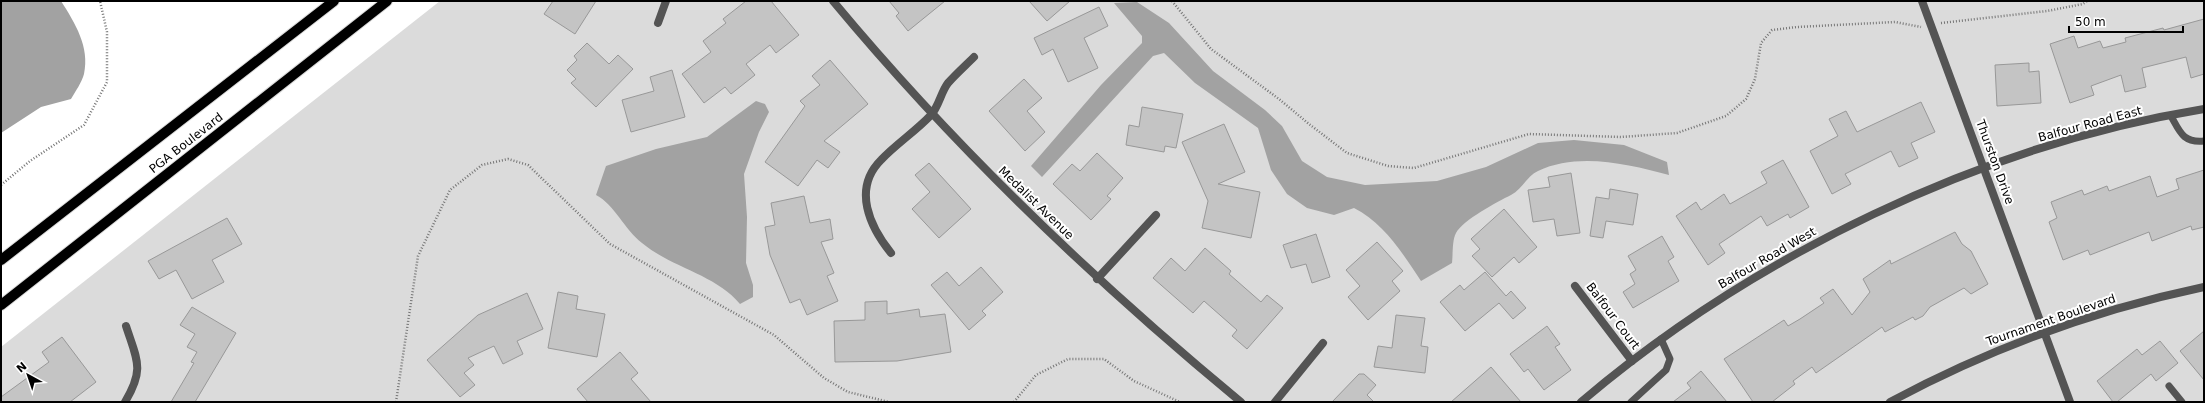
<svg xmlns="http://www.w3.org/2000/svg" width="2205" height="403" font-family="'DejaVu Sans',sans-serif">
  <rect width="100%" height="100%" fill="#fff"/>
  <path fill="#dbdbdb" d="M440 1H2204V402H1V347Z"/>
  <g fill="#a2a2a2">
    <path d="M1 1H61C75 23 90 47 84 74 82 82 75 92 71 99L41 107 1 133Z"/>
    <path d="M1137 2 1169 23 1213 71 1265 110 1282 126 1302 161 1327 177 1365 185 1437 181 1486 167 1538 143 1574 140 1624 145 1667 162 1669 175C1628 164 1578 152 1538 171 1527 176 1522 189 1511 195 1497 202 1463 220 1456 233 1452 240 1453 255 1452 263L1421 281C1403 254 1384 223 1354 208L1334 215 1307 208 1287 194 1271 170 1258 128 1195 83 1164 53 1153 56 1042 177 1031 166 1101 85 1142 43V36L1114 3Z"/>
    <path d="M756 101 765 104 769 112 759 132 744 174 747 217 746 263 753 285V297L740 304C715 274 672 268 642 243 624 229 615 205 596 195L606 166 656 149 707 137Z"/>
  </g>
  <g fill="#c4c4c4" stroke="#989898">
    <path d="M553 1H596L575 34 544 14Z"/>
    <path d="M746 1H771L799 35 776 53 770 45 746 64 755 75 731 94 725 87 704 103 682 74 711 52 703 41 726 23 723 19Z"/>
    <path d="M889 1H945L908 31 896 16 899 13Z"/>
    <path d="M1029 1H1070L1047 21Z"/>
    <path d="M1099 7 1108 26 1084 38 1098 68 1068 82 1053 49 1042 55 1034 38Z"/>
    <path d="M2204 19V74L2191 78 2186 57 2142 68 2146 87 2125 92 2121 75 2091 86 2094 95 2070 103 2050 44 2074 36 2078 48 2100 41 2103 48 2126 42 2125 38 2163 28 2164 30Z"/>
    <path d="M587 43 609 64 618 55 633 69 596 107 571 83 576 79 567 70 577 60 574 56Z"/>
    <path d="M830 60 868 104 824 141 840 152 828 168 817 160 798 186 765 162 805 106 800 101 820 85 812 76Z"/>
    <path d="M2029 63V72L2039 71 2041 103 1997 106 1995 65Z"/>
    <path d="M672 70 685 117 631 132 622 100 654 91 650 77Z"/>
    <path d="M1024 79 1042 98 1027 111 1045 132 1025 151 989 111Z"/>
    <path d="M1921 102 1935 132 1911 143 1918 158 1899 167 1891 151 1845 174 1851 184 1832 194 1810 151 1838 136 1829 119 1846 111 1857 132Z"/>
    <path d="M1142 107 1183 114 1176 148 1165 146 1164 152 1126 145 1129 125 1139 127Z"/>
    <path d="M1224 124 1245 172 1218 184 1260 192 1251 238 1202 228 1208 201 1182 142Z"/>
    <path d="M1097 153 1123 178 1107 196 1111 199 1091 220 1053 184 1072 164 1080 171Z"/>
    <path d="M1783 160 1809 207 1790 218 1788 214 1767 226 1761 216 1719 244 1725 253 1708 265 1676 216 1696 202 1701 210 1724 194 1730 204 1767 183 1761 172Z"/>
    <path d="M929 163 971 209 939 238 912 209 930 192 915 175Z"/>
    <path d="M2204 170V227L2192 230 2191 226 2152 241 2149 232 2090 255 2088 250 2063 260 2049 222 2057 218 2051 202 2082 190 2084 195 2107 186 2109 191 2150 176 2157 197 2179 189 2176 179Z"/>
    <path d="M1571 173 1580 233 1557 236 1554 219 1533 222 1528 190 1550 187 1548 177Z"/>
    <path d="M1610 189 1638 194 1633 225 1606 221 1603 238 1590 236 1596 197 1609 199Z"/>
    <path d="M804 196 810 223 830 219 833 239 821 242 834 273 827 276 838 301 807 315 800 299 790 303 770 255 765 227 775 225 771 203Z"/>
    <path d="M1504 209 1537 247 1519 263 1514 257 1492 277 1472 256 1480 249 1471 239Z"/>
    <path d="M227 218 242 244 212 260 224 282 192 299 176 270 159 279 148 261Z"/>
    <path d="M1955 232 1962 244 1971 251 1988 284 1971 294 1964 288 1930 307 1923 316 1915 320 1913 317 1885 332 1882 327 1816 373 1812 367 1793 381 1795 384 1772 402H1753L1724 359 1784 320 1788 326 1800 319 1824 303 1820 298 1833 289 1852 315 1870 292 1863 279 1890 260 1891 264Z"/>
    <path d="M1316 234 1330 277 1312 283 1306 264 1291 268 1283 245Z"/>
    <path d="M1662 236 1674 257 1668 261 1679 281 1633 308 1623 292 1635 284 1630 274 1636 270 1628 256Z"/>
    <path d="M1377 242 1403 271 1392 281 1400 291 1368 320 1348 297 1360 286 1346 270Z"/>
    <path d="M1205 248 1231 271 1229 274 1261 302 1267 295 1283 308 1247 349 1232 336 1237 330 1204 301 1193 313 1153 278 1171 258 1185 271Z"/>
    <path d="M981 267 1003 292 982 311 986 315 969 330 931 285 947 272 959 286Z"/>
    <path d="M1485 272 1506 296 1511 291 1526 308 1513 319 1499 303 1465 331 1440 302 1460 285 1464 290Z"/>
    <path d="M558 292 578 296 576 309 605 314 597 357 548 348Z"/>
    <path d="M527 293 543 329 517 341 523 354 503 364 494 346 468 358 474 365 464 373 475 385 460 397 427 360 478 315Z"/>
    <path d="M887 301V314L919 309 920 317 945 314 951 352 897 361 835 362 834 321 865 320V302Z"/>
    <path d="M192 307 236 333 195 402H171L194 363 191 362 197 352 187 347 195 334 180 325Z"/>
    <path d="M1396 315 1425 318 1421 346 1428 347 1425 373 1374 367 1378 346 1392 348Z"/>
    <path d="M1547 326 1560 344 1555 347 1571 370 1544 390 1528 369 1524 372 1510 354Z"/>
    <path d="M2204 331V380L2180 351Z"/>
    <path d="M62 337 96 382 70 402H1V397L49 362 42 352Z"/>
    <path d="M2160 341 2178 363 2156 381 2151 374 2117 402H2113L2097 381 2137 349 2142 355Z"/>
    <path d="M620 352 638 373 631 379 651 402H588L577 389Z"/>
    <path d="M1491 367 1521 402H1451Z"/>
    <path d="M1701 371 1727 402H1673L1691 388 1687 383Z"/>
    <path d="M1359 374H1364L1376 385 1367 395 1374 402H1332Z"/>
  </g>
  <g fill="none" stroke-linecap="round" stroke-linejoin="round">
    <defs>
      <g id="primary">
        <path d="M1 260 334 1"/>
        <path d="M1 305 387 1"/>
      </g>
    </defs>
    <use href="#primary" stroke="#dbdbdb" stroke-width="12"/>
    <g stroke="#767676" stroke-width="2.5" stroke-dasharray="1 2" stroke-linecap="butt">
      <path d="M1172 1 1211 49 1279 99 1309 124 1347 153 1388 166 1414 168 1529 134 1621 137 1677 133 1726 116 1746 99 1755 79 1761 43 1772 30 1797 27 1895 22 1921 27"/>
      <path d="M1941 23 2047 11 2083 4 2087 1"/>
      <path d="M1 185 30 161 84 125 107 82V32L100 1"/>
      <path d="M396 402 418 256 450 190 482 165 508 159 528 165 610 244 774 335 824 378 848 392 889 402"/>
      <path d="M1014 402 1036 375 1068 359H1104L1134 381 1180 402"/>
    </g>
    <g stroke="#545454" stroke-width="7">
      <path d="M2171 116C2180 132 2183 143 2204 141"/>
      <path d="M2169 386 2182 402"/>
      <path d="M1631 402 1666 370 1670 359 1661 339"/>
    </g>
    <g stroke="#545454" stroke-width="8">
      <path d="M833 1C956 149 1093 280 1241 402"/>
      <path d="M1922 1 2070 402"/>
      <path d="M658 23 666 1"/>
      <path d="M891 253C870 227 852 189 881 160 896 144 916 131 931 115 939 106 941 92 948 83 956 74 965 66 974 57"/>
      <path d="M1097 279 1156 215"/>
      <path d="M1575 286 1632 361"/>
      <path d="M125 402C145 369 137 360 126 326"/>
      <path d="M1275 402 1323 343"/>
      <path d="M1581 402C1753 256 1981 145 2204 109"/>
      <path d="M1890 402C1989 349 2094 310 2204 287"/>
    </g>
    <use href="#primary" stroke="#000" stroke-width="10"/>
  </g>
  <g text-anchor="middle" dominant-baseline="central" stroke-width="4" stroke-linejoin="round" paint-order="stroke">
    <g font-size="12" fill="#000" stroke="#fff">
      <text transform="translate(2090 124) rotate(-15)">Balfour Road East</text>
      <text transform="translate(186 143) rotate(-38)">PGA Boulevard</text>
      <text transform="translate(1995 162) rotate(70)">Thurston Drive</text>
      <text transform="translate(1036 203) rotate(44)">Medalist Avenue</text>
      <text transform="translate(1767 258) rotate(-30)">Balfour Road West</text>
      <text transform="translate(1613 316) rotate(53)">Balfour Court</text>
      <text transform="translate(2051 320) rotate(-19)">Tournament Boulevard</text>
    </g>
  </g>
  <rect width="2205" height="403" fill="none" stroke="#000000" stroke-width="4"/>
  <g transform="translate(28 375) rotate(320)" stroke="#ffffff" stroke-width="3" paint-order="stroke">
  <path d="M0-3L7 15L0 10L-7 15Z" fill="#000000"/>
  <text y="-6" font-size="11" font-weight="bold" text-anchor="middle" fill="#000000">N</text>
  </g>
  <path d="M2069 26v6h114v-6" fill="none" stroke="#000000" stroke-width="2"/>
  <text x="2075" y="26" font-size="12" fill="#000000" stroke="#ffffff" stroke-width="3" paint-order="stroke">50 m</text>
</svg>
